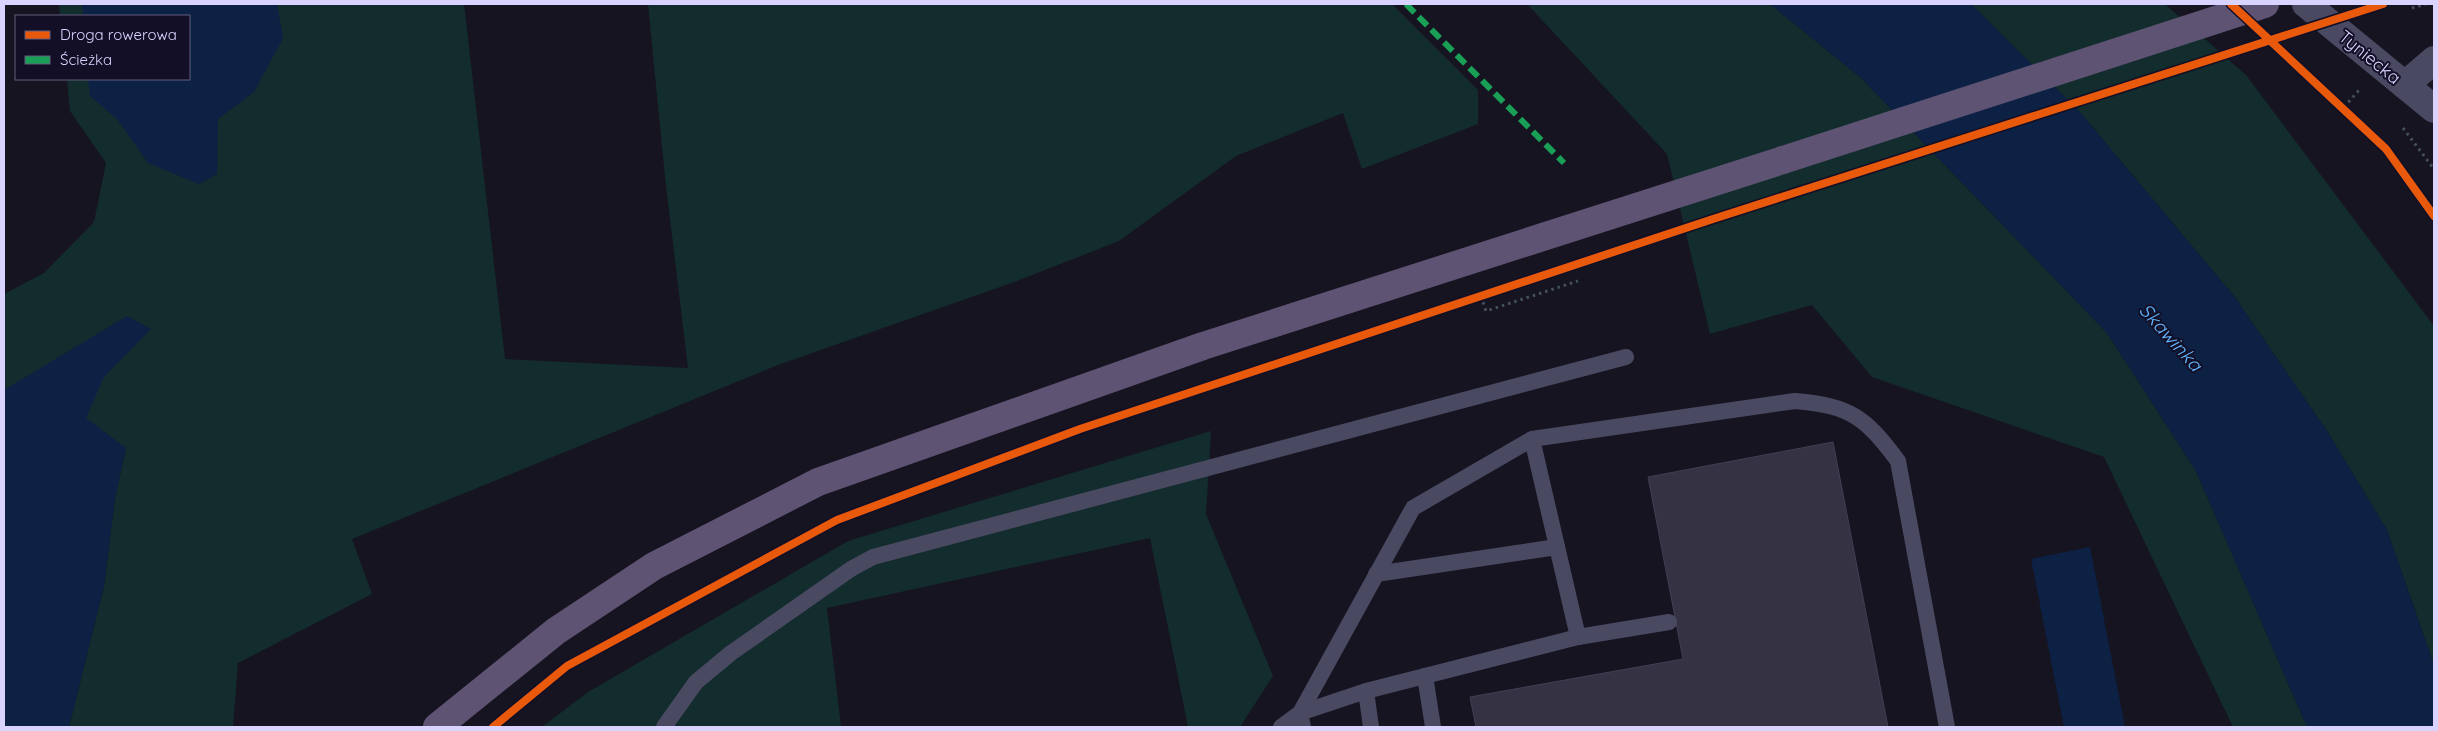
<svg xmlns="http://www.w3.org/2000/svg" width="2438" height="731" font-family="Quicksand,sans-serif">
  <rect width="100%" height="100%" fill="#161421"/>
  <g fill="#132c2d">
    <path d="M59 4H104L106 16H60Z"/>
    <path d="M277 4H464L505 359 688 368 665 177 648 4H1392L1478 90V124L1362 169 1343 113 1236 156 1119 241 1017 281 778 365 352 539 372 594 238 663 233 727H69L104 586 115 499 126 448 4 431V294L44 273 94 222 106 163 70 111 67 79H189L282 38Z"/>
    <path d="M1527 4H1770L1860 77 2107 333 2196 471 2307 727H2233L2104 457 1872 377 1812 305 1710 334 1667 154Z"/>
    <path d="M1971 4H2165L2246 75 2434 326V665L2387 530 2327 431 2234 296 2078 110Z"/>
    <path d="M1211 431 1206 514 1273 676 1240 727H1188L1150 538 827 608 841 727H542L588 692 848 541Z"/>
  </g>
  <g fill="#0d2144">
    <path d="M82 4H277L283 38 254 92 218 119 217 174 199 184 148 163 117 119 90 96 88 79H189V16H83Z"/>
    <path d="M1770 4H1971L2078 110 2234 296 2327 431 2387 530 2434 665V727H2307L2196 471 2107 333 1860 77Z"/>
    <path d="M127 316 151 329 104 377 86 418 126 448 115 499 104 586 69 727H4V390Z"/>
    <path d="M2090 547 2125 727H2064L2031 559Z"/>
  </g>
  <path fill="#343243" stroke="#433f54" d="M1833 442 1888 727H1476L1470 697 1683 659 1648 477Z"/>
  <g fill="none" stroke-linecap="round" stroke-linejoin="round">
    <g stroke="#44505f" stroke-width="3" stroke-dasharray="2.5 4" stroke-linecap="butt">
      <path d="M2412 8 2426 4"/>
      <path d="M2267 36 2386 149 2434 216"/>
      <path d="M2344 107 2360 89"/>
      <path d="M2403 128 2434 169"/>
      <path d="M1481 296 1486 311 1578 281"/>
    </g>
    <g stroke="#4a4962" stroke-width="16">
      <path d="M1376 574 1557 547"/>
      <path d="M1578 637 1669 622"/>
      <path d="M1425 676 1433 727"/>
      <path d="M1366 691 1371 727"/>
      <path d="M664 727 696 682 731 653 851 569 873 557 1626 357"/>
      <path d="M1281 727 1300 713 1366 691 1578 637 1532 439 1795 401C1851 406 1865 417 1898 461L1947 727"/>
      <path d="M1303 727 1300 713 1413 508 1532 439"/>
    </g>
    <path stroke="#4a4962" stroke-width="28" d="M2405 85 2434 60"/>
    <path stroke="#4a4962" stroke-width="28" d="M2306 4 2434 109"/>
    <path stroke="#5e5373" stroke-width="28" d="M437 727 556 631 654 566 818 482 1203 346 1783 160"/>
    <path stroke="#5e5373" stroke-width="28" d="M1783 160 2265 4"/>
    <path stroke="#1a9f57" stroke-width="6" stroke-dasharray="12 6" stroke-linecap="butt" d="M1406 4 1564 163"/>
    <defs>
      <g id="cycleway">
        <path d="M2231 4 2386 149 2434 216"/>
        <path d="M493 727 567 666 837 520 1080 429 1713 219 2383 4"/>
      </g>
    </defs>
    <use href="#cycleway" stroke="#130f26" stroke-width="11"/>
    <use href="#cycleway" stroke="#e8590c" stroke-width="8"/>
  </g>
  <g text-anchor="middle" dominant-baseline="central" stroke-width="4" stroke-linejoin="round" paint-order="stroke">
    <g font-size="18" fill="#d9d4ff" stroke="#130f26">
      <text transform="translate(2370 57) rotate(39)">Tyniecka</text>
    </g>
    <g font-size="19" font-style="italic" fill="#62b6ff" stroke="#130f26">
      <text transform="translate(2171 337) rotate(48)">Skawinka</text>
    </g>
  </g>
  <rect width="2438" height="731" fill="none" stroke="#d9d4ff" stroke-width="10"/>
  <rect x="15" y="15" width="175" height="65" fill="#130f26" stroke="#625e7d"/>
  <rect x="25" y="31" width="25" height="8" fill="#e8590c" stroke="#625e7d"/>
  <text x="60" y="40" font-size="15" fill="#d9d4ff">Droga rowerowa</text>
  <rect x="25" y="56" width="25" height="8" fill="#1a9f57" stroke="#625e7d"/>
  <text x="60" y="65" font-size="15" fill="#d9d4ff">Ścieżka</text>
</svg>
